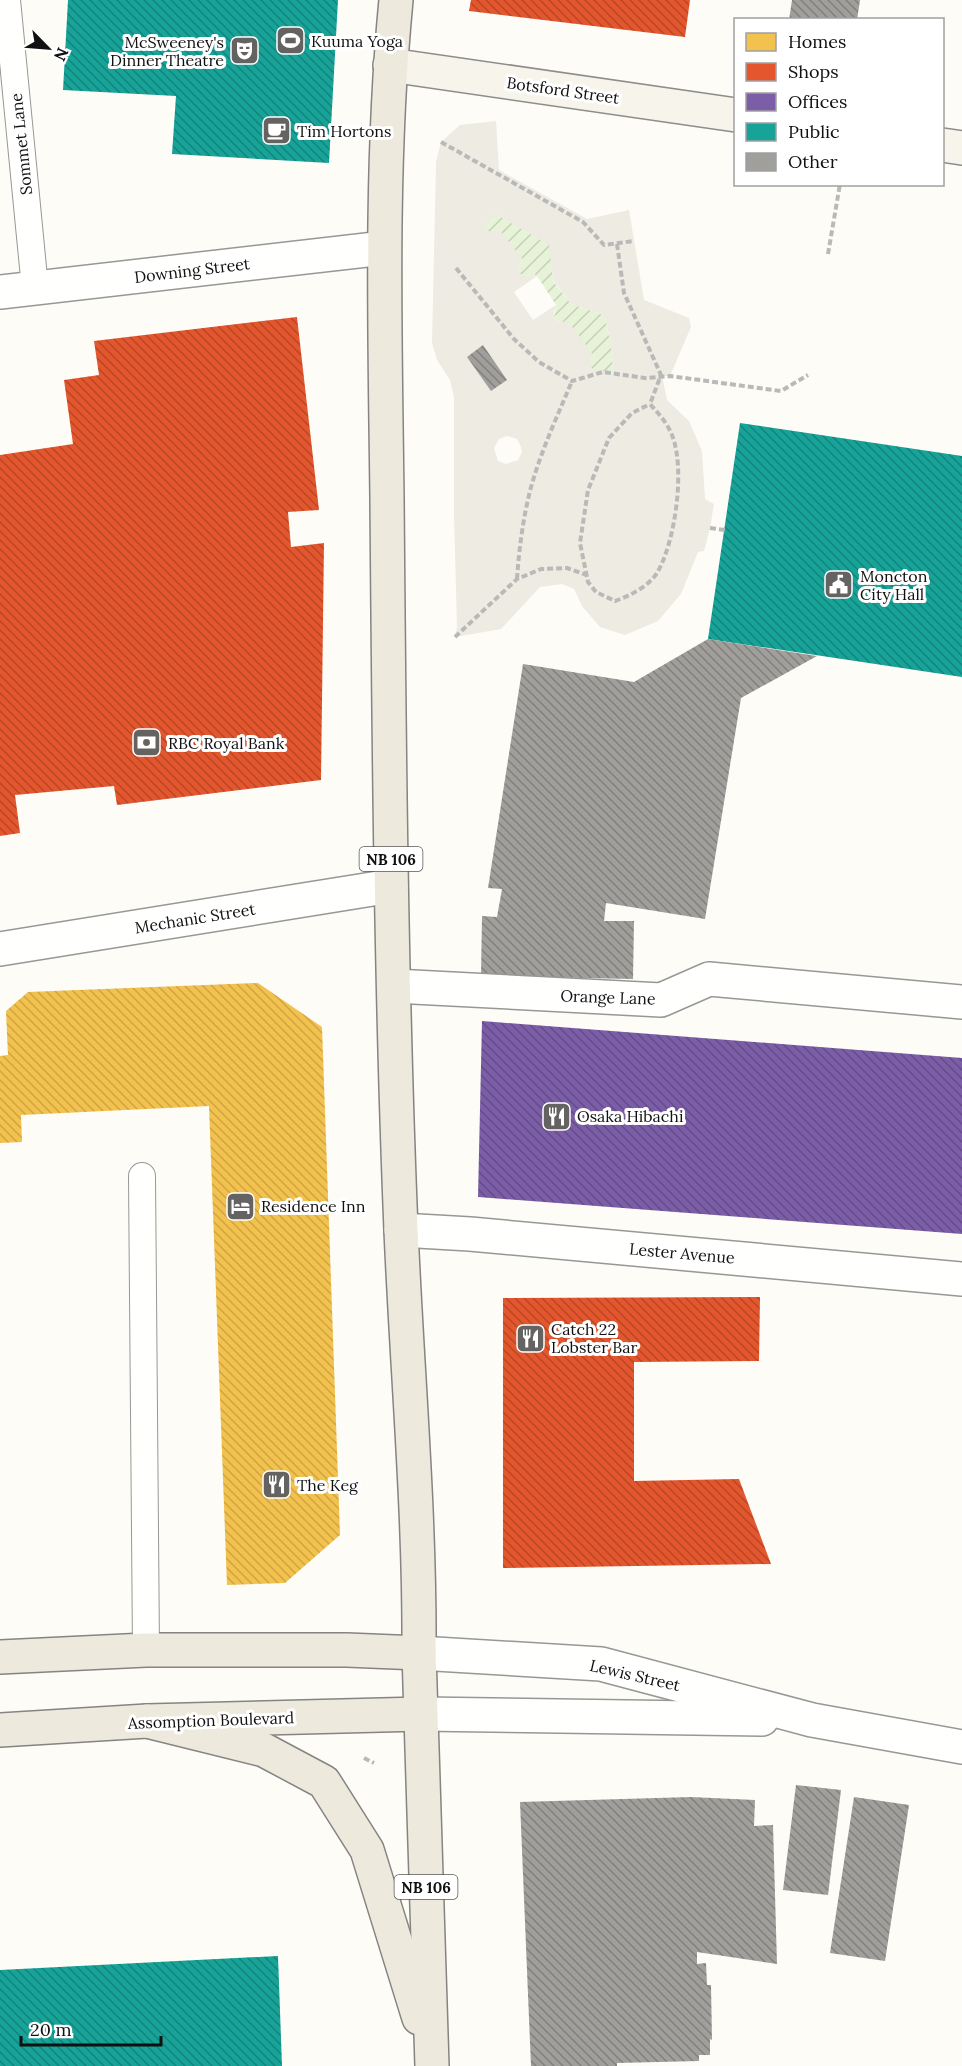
<svg xmlns="http://www.w3.org/2000/svg" width="962" height="2066" font-family="Lora,serif">
  <defs>
    <pattern id="garden-furrows" width="10" height="10" patternUnits="userSpaceOnUse" patternTransform="scale(1.5)"><rect width="10" height="10" fill="#e7f3d7"/><path d="M-1 1l2-2M0 10L10 0M9 11l2-2" fill="none" stroke="#c5cfb8"/></pattern>
    <pattern id="homes-back-hatch" width="6" height="6" patternUnits="userSpaceOnUse" patternTransform="scale(1.5)"><rect width="6" height="6" fill="#f2c14e"/><path d="M-1 5l2 2M0 0l6 6M5-1l2 2" fill="none" stroke="#cea543"/></pattern>
    <pattern id="shops-back-hatch" width="6" height="6" patternUnits="userSpaceOnUse" patternTransform="scale(1.5)"><rect width="6" height="6" fill="#e4572e"/><path d="M-1 5l2 2M0 0l6 6M5-1l2 2" fill="none" stroke="#b74726"/></pattern>
    <pattern id="offices-back-hatch" width="6" height="6" patternUnits="userSpaceOnUse" patternTransform="scale(1.5)"><rect width="6" height="6" fill="#7b5ea7"/><path d="M-1 5l2 2M0 0l6 6M5-1l2 2" fill="none" stroke="#634c87"/></pattern>
    <pattern id="public-back-hatch" width="6" height="6" patternUnits="userSpaceOnUse" patternTransform="scale(1.5)"><rect width="6" height="6" fill="#17a398"/><path d="M-1 5l2 2M0 0l6 6M5-1l2 2" fill="none" stroke="#13837b"/></pattern>
    <pattern id="building-back-hatch" width="6" height="6" patternUnits="userSpaceOnUse" patternTransform="scale(1.5)"><rect width="6" height="6" fill="#a19f9c"/><path d="M-1 5l2 2M0 0l6 6M5-1l2 2" fill="none" stroke="#82807e"/></pattern>
  </defs>
  <rect width="100%" height="100%" fill="#fdfcf7"/>
  <path fill="url(#garden-furrows)" d="M494 213 550 245 553 281 571 304 601 314 606 321 613 356 612 373 594 370 590 367V360L594 356 560 322 554 319 556 305 537 276 533 273 528 276 520 274 518 267 523 260 494 231H488L485 227 486 221Z"/>
  <path fill="#edebe2" fill-rule="evenodd" d="M496 121 499 170 587 219 629 210 644 300 689 318 691 327 670 376H662L667 400 689 421 702 451 705 499 714 504 710 528 704 551 698 552 681 594 658 621 625 635 600 627 582 606 574 589 562 584 540 587 501 629 455 637 457 627 454 515V398L450 380 437 360 432 343 436 162 441 142 460 125ZM494 213 549 245 553 280 571 304 601 314 606 321 613 356 612 373 603 372 601 369 594 370 590 367V360L594 356 568 321 560 322 554 319V312L556 305 533 320 514 292 537 276 533 273 528 276 520 274 518 267 523 260 498 228 494 231H488L485 227 486 221 491 219ZM507 436 517 439 521 447 522 452 518 460 506 464 498 461 494 448 499 439Z"/>
  <path fill="url(#homes-back-hatch)" d="M258 983 322 1027 340 1535 285 1583 227 1585 209 1106 21 1115 22 1142 0 1143V1056L8 1055 6 1011 28 992Z"/>
  <g fill="url(#shops-back-hatch)">
    <path d="M471 0H690L685 37 469 11Z"/>
    <path d="M297 317 319 510 288 512 291 547 324 543 321 780 117 805 114 786 15 795 20 833 0 836V455L73 444 64 380 99 375 94 341Z"/>
    <path d="M760 1297 759 1361 634 1362V1481L739 1479 771 1564 503 1568V1298Z"/>
  </g>
  <path fill="url(#offices-back-hatch)" d="M482 1021 962 1058V1234L478 1197Z"/>
  <g fill="url(#public-back-hatch)">
    <path d="M68 0H338L329 163 172 154 176 96 63 90Z"/>
    <path d="M740 423 962 456V677L708 639Z"/>
    <path d="M278 1956 282 2066H0V1970Z"/>
  </g>
  <g fill="url(#building-back-hatch)">
    <path d="M792 0H860L857 20H789Z"/>
    <path d="M483 345 507 380 491 391 467 357Z"/>
    <path d="M708 639 817 656 741 698 705 919 606 903 604 921H634L633 979 481 976 482 916 497 917 502 889 488 888 523 664 634 682Z"/>
    <path d="M796 1785 841 1790 828 1895 783 1890Z"/>
    <path d="M691 1797 755 1800 754 1826 773 1825 777 1964 697 1952V1964L706 1963 707 1985H711L712 2040 710 2039V2055H699V2061L617 2063V2066H531L520 1802Z"/>
    <path d="M854 1797 909 1805 885 1961 830 1953Z"/>
  </g>
  <g fill="none" stroke-linecap="round" stroke-linejoin="round">
    <defs>
      <g id="lane">
        <path d="M7 0 35 288"/>
        <path d="M142 1176 146 1650"/>
      </g>
      <g id="street">
        <path d="M0 292 384 248"/>
        <path d="M0 949 391 886"/>
        <path d="M394 986 661 1000 709 979 962 1002"/>
        <path d="M401 1230 470 1234 962 1279"/>
        <path d="M419 1653 601 1664 812 1720 962 1747"/>
        <path d="M421 1714 762 1719"/>
      </g>
      <g id="secondary">
        <path d="M390 65 736 115"/>
        <path d="M942 145 962 148"/>
      </g>
      <g id="primary">
        <path d="M396 0C380 166 385 332 387 498 389 742 391 986 401 1230 407 1371 420 1512 419 1653L432 2066"/>
        <path d="M0 1657 146 1650H347L419 1653"/>
        <path d="M147 1721 264 1750 324 1782 367 1850 419 2018"/>
        <path d="M0 1730 147 1721 421 1714"/>
      </g>
    </defs>
    <use href="#lane" stroke="#979795" stroke-width="28"/>
    <use href="#street" stroke="#979795" stroke-width="36"/>
    <use href="#secondary" stroke="#8e8d8b" stroke-width="36"/>
    <use href="#primary" stroke="#858482" stroke-width="36"/>
    <g stroke="#b9b9b8" stroke-width="4" stroke-dasharray="6 3" stroke-linecap="butt">
      <path d="M441 142 583 222 604 245 634 241"/>
      <path d="M617 244 624 293 661 375 650 404C659 414 669 425 673 438 685 471 675 543 657 573 648 587 629 596 615 601L596 592 588 582 580 543 588 490 609 438 632 413 650 404"/>
      <path d="M828 254 840 184"/>
      <path d="M456 268 514 339 539 362 572 381 603 372 645 378 670 376 781 391 808 375"/>
      <path d="M710 528 725 530"/>
      <path d="M517 579C519 549 523 519 530 491 540 453 557 417 572 381"/>
      <path d="M455 637 517 579 541 569 567 568 587 575"/>
      <path d="M364 1758 374 1763"/>
    </g>
    <use href="#lane" stroke="#fffffe" stroke-width="26"/>
    <use href="#street" stroke="#fffffe" stroke-width="33"/>
    <use href="#secondary" stroke="#f6f4eb" stroke-width="33"/>
    <use href="#primary" stroke="#ede9dc" stroke-width="33"/>
  </g>
  <defs>
    <symbol id="stadium-square" viewBox="-11 -11 22 22"><rect x="-9" y="-9" width="18" height="18" rx="4" fill="#646362" stroke="#fff"/><path d="M0-5a6.5 5 0 1 0 0 10a6.5 5 0 1 0 0-10ZM-3.5-1.8h7v3.6h-7Z" fill="#fff"/></symbol>
    <symbol id="theatre-square" viewBox="-11 -11 22 22"><rect x="-9" y="-9" width="18" height="18" rx="4" fill="#646362" stroke="#fff"/><path d="M-5-5.5Q0-4 5-5.5V0Q5 5 0 6Q-5 5-5 0ZM-3.3-2.5H-1v1.5H-3.3ZM1-2.5H3.3v1.5H1ZM-2.8 1Q0 5.5 2.8 1Z" fill="#fff"/></symbol>
    <symbol id="cafe-square" viewBox="-11 -11 22 22"><rect x="-9" y="-9" width="18" height="18" rx="4" fill="#646362" stroke="#fff"/><path d="M-5.5-4.5H6V0H3Q3 3.5 0 3.5H-2.5Q-5.5 3.5-5.5 0ZM3-3.2v2h1.7v-2ZM-6 4.5H4V6H-6Z" fill="#fff"/></symbol>
    <symbol id="civic-square" viewBox="-11 -11 22 22"><rect x="-9" y="-9" width="18" height="18" rx="4" fill="#646362" stroke="#fff"/><path d="M-.6-6.5H3V-4.5H.6V-3L4-1V1h2V6H-6V1h2V-1L-.6-3ZM-1.2 2.5V6h2.4V2.5Z" fill="#fff"/></symbol>
    <symbol id="bank-square" viewBox="-11 -11 22 22"><rect x="-9" y="-9" width="18" height="18" rx="4" fill="#646362" stroke="#fff"/><path d="M-6-4H6V4H-6ZM0-2.3a2.3 2.3 0 1 0 0 4.6a2.3 2.3 0 1 0 0-4.6Z" fill="#fff"/></symbol>
    <symbol id="restaurant-square" viewBox="-11 -11 22 22"><rect x="-9" y="-9" width="18" height="18" rx="4" fill="#646362" stroke="#fff"/><path d="M-5-6h1v4h1v-4h1v4h1v-4h1v5L-1.5 .5V6h-2V.5L-5-1ZM5-6V6H3V1.5H1.5Q1.5-4 5-6Z" fill="#fff"/></symbol>
    <symbol id="hotel-square" viewBox="-11 -11 22 22"><rect x="-9" y="-9" width="18" height="18" rx="4" fill="#646362" stroke="#fff"/><path d="M-6-4.5h1.5V1H6V5H4.5V3h-9V5H-6ZM-4 0a1.8 1.8 0 1 1 3.6 0ZM.5 0V-2.5h3Q6-2.5 6 0Z" fill="#fff"/></symbol>
  </defs>
  <g fill-rule="evenodd">
    <use href="#stadium-square" x="274" y="24" width="33" height="33"/>
    <use href="#theatre-square" x="228" y="34" width="33" height="33"/>
    <use href="#cafe-square" x="260" y="114" width="33" height="33"/>
    <use href="#civic-square" x="822" y="568" width="33" height="33"/>
    <use href="#bank-square" x="130" y="726" width="33" height="33"/>
    <use href="#restaurant-square" x="540" y="1100" width="33" height="33"/>
    <use href="#hotel-square" x="224" y="1190" width="33" height="33"/>
    <use href="#restaurant-square" x="514" y="1322" width="33" height="33"/>
    <use href="#restaurant-square" x="260" y="1468" width="33" height="33"/>
  </g>
  <g text-anchor="middle" dominant-baseline="central" stroke-width="6" stroke-linejoin="round" paint-order="stroke">
    <g fill="#fff" stroke="#585858" stroke-width="1.5">
      <rect x="359.5" y="847" width="63" height="24" rx="4.5"/>
      <rect x="394.5" y="1875" width="63" height="24" rx="4.5"/>
    </g>
    <g font-size="15" font-weight="bold" fill="#111">
      <text x="391" y="859">NB 106</text>
      <text x="426" y="1887">NB 106</text>
    </g>
    <g font-size="16" fill="#111" stroke="#fff" text-anchor="start">
      <text x="311" y="41">Kuuma Yoga</text>
      <text x="224" y="42" text-anchor="end">McSweeney's<tspan x="224" dy="18">Dinner Theatre</tspan></text>
      <text x="297" y="131">Tim Hortons</text>
      <text x="860" y="576">Moncton<tspan x="860" dy="18">City Hall</tspan></text>
      <text x="168" y="743">RBC Royal Bank</text>
      <text x="577" y="1116">Osaka Hibachi</text>
      <text x="261" y="1206">Residence Inn</text>
      <text x="551" y="1329">Catch 22<tspan x="551" dy="18">Lobster Bar</tspan></text>
      <text x="297" y="1485">The Keg</text>
    </g>
    <g font-size="16" fill="#111" stroke="#fff">
      <text transform="translate(563 90) rotate(8)">Botsford Street</text>
      <text transform="translate(21 144) rotate(-96)">Sommet Lane</text>
      <text transform="translate(192 270) rotate(-7)">Downing Street</text>
      <text transform="translate(195 918) rotate(-9)">Mechanic Street</text>
      <text transform="translate(608 997) rotate(2)">Orange Lane</text>
      <text transform="translate(682 1253) rotate(5)">Lester Avenue</text>
      <text transform="translate(635 1675) rotate(13)">Lewis Street</text>
      <text transform="translate(211 1720) rotate(-2)">Assomption Boulevard</text>
    </g>
  </g>
  <rect x="734" y="18" width="210" height="168" fill="#ffffff" stroke="#a0a0a0" stroke-width="1.5"/>
  <rect x="746" y="33" width="30" height="18" fill="#f2c14e" stroke="#a0a0a0" stroke-width="1.5"/>
  <text x="788" y="48" font-size="18" fill="#111111">Homes</text>
  <rect x="746" y="63" width="30" height="18" fill="#e4572e" stroke="#a0a0a0" stroke-width="1.5"/>
  <text x="788" y="78" font-size="18" fill="#111111">Shops</text>
  <rect x="746" y="93" width="30" height="18" fill="#7b5ea7" stroke="#a0a0a0" stroke-width="1.5"/>
  <text x="788" y="108" font-size="18" fill="#111111">Offices</text>
  <rect x="746" y="123" width="30" height="18" fill="#17a398" stroke="#a0a0a0" stroke-width="1.5"/>
  <text x="788" y="138" font-size="18" fill="#111111">Public</text>
  <rect x="746" y="153" width="30" height="18" fill="#a19f9c" stroke="#a0a0a0" stroke-width="1.5"/>
  <text x="788" y="168" font-size="18" fill="#111111">Other</text>
  <g transform="translate(48 48) rotate(115)" stroke="#ffffff" stroke-width="4.5" paint-order="stroke">
  <path d="M0-4.5L10 22L0 15L-10 22Z" fill="#111111"/>
  <text y="-9" font-size="16" font-weight="bold" text-anchor="middle" fill="#111111">N</text>
  </g>
  <path d="M21 2036v9h140v-9" fill="none" stroke="#111111" stroke-width="3"/>
  <text x="30" y="2036" font-size="18" fill="#111111" stroke="#ffffff" stroke-width="4.5" paint-order="stroke">20 m</text>
</svg>
